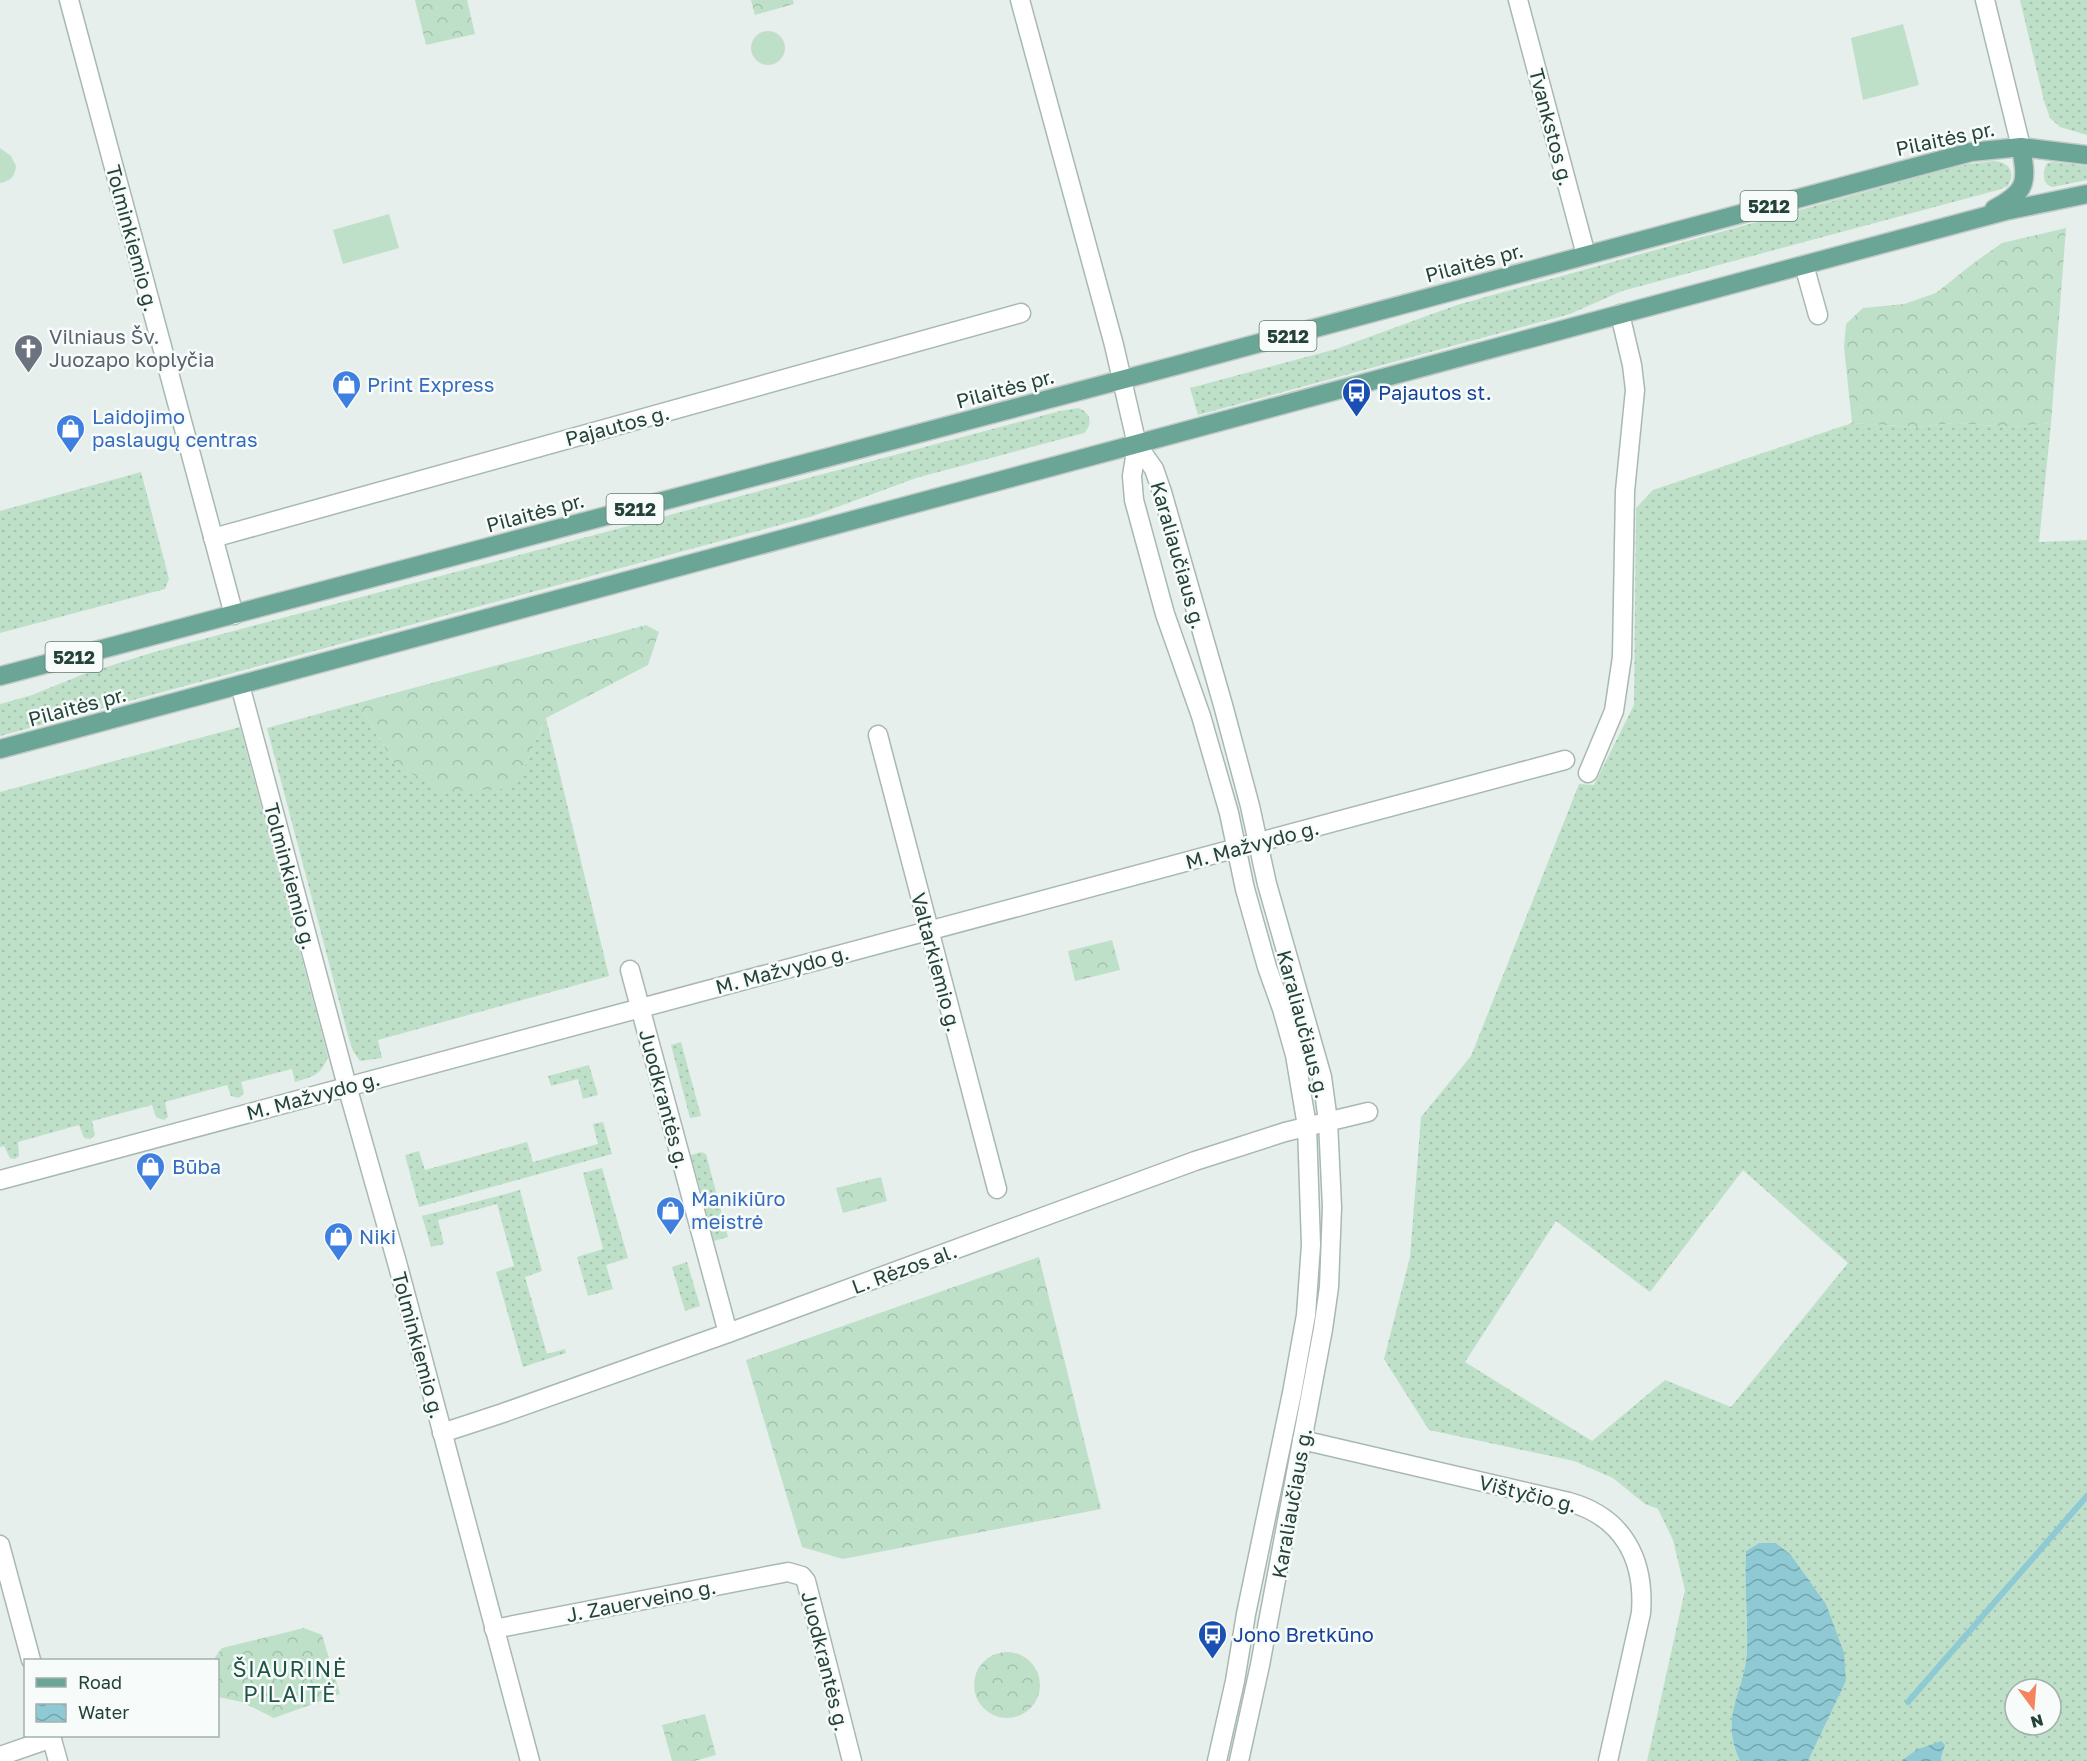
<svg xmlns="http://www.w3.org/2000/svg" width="2087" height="1761" font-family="'Golos Text',sans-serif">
  <defs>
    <pattern id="grass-dots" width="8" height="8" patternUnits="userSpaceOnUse" patternTransform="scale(1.5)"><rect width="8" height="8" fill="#bfe0c8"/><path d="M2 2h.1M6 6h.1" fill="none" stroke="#a4c1ad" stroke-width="1.8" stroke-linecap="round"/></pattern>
    <pattern id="forest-crowns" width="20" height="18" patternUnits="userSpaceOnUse" patternTransform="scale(1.5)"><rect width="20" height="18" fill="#bfe0c8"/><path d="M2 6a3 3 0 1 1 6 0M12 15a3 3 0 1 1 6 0" fill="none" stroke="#a4c1ad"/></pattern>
    <pattern id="water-waves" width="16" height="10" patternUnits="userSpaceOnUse" patternTransform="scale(1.5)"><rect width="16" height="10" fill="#8ec9d4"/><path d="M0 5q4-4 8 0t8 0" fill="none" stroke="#74a5ad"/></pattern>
  </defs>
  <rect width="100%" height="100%" fill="#e6efeb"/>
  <g fill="url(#grass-dots)" fill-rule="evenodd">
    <path d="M2020 0H2087V135L2060 127 2050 118 2044 101Z"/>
    <path d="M1994 161C2009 162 2016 172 2008 186L1998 190 1622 291 1570 314 1198 415 1190 388 1336 349 1457 305 1944 170 1969 164Z"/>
    <path d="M2053 162 2087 166V180L2053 187C2041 185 2043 171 2047 163Z"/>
    <path d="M1078 408C1090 412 1094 423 1084 433L916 478 813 516 0 736V704L32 695 84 674 151 653 1060 411Z"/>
    <path d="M1852 423 1916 427 1953 423 2012 427 2051 423 2039 542 2087 540V1761H1942L1941 1758 1945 1745 1916 1750 1901 1761H1808L1846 1681 1826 1604 1791 1555 1776 1543H1759L1746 1551C1744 1584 1748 1616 1747 1649 1746 1692 1718 1715 1740 1761H1647L1685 1590 1673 1540 1658 1509 1645 1504 1613 1478 1574 1461 1429 1430 1384 1359 1410 1257 1421 1117 1471 1056 1579 784 1594 785 1634 705 1636 508 1653 490ZM1743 1170 1848 1263 1731 1407 1665 1380 1592 1441 1465 1362 1556 1221 1650 1292ZM2015 1689H2051V1725H2015Z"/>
    <path d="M141 472 169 579 165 589 0 633V511Z"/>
    <path d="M358 703 393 762 524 768 546 718 609 976 378 1040 382 1058 360 1061 353 1051 349 1039 267 728Z"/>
    <path d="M240 727 328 1057C320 1076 314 1076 295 1082L292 1069 241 1082 244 1093 239 1098 231 1096 227 1085 165 1102 168 1117 164 1120 156 1117 152 1105 92 1121 95 1135 90 1139 84 1138 79 1125 18 1142 19 1156 15 1159 10 1158 4 1146 0 1147V792Z"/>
    <path d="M681 1042 701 1116 690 1118 671 1045Z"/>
    <path d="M589 1065 598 1095 583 1099 578 1079 551 1086 548 1076Z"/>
    <path d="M603 1122 612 1154 419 1207 405 1155 419 1151 425 1170 527 1142 533 1162 598 1144 593 1124Z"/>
    <path d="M701 1152 706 1154 728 1237 714 1241 691 1155Z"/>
    <path d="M602 1168 628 1258 606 1265 613 1289 588 1296 577 1257 603 1249 583 1173Z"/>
    <path d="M520 1190 542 1271 525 1277 547 1354 565 1349 566 1353 523 1367 496 1272 514 1266 497 1204 438 1220 444 1244 431 1247 422 1216Z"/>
    <path d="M687 1262 700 1306 685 1311 672 1267Z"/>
  </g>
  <g fill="url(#forest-crowns)">
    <path d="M415 0H467L475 34 426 45Z"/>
    <path d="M751 0H793L794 4 755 15Z"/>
    <path d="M2066 228 2051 423 2012 427 1953 423 1916 427 1852 423 1844 347 1846 324 1863 308 1904 304 1936 293 1975 262 2002 243Z"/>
    <path d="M646 625 659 632 648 665 546 718 524 768 504 789 441 792 393 762 358 703Z"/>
    <path d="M1112 940 1120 970 1075 981 1068 951Z"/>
    <path d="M881 1177 887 1201 843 1213 836 1188Z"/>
    <path d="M1039 1257 1101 1509 843 1559 802 1547 746 1360Z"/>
    <path d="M304 1628 322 1635 340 1694 274 1718 242 1702 218 1697V1660H213L222 1648Z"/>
    <circle cx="1007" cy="1685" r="33"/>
    <path d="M705 1714 716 1755 694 1761H672L662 1725Z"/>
  </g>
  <g fill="#bfe0c8">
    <path d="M1903 24 1919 85 1863 100 1851 38Z"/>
    <circle cx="768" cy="48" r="17"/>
    <path d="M0 148 11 156 16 166C15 177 10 181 0 183Z"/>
    <path d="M389 214 399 248 343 264 333 230Z"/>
  </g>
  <g fill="url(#water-waves)">
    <path d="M1759 1543H1776L1791 1555 1826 1604 1844 1653 1846 1681 1808 1761H1740C1718 1715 1746 1691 1747 1649 1748 1616 1744 1584 1746 1551Z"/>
    <path d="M1941 1741 1945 1745 1941 1758 1942 1761H1901L1916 1750Z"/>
  </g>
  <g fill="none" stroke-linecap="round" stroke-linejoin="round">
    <path stroke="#8ec9d4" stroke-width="6" d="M1908 1702 2087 1496"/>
    <defs>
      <g id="street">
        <path d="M69 0 234 615"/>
        <path d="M1020 0 1114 345 1137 445 1154 469 1162 492 1223 705 1250 806 1267 884 1322 1077 1328 1121 1332 1207 1329 1287 1323 1329 1260 1665 1239 1761"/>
        <path d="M1518 0 1586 255"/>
        <path d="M1985 0 2021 147"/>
        <path d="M1804 265 1818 315"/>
        <path d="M1137 445 1132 476 1134 500 1165 614 1201 716 1229 813 1245 889 1267 967 1282 1009 1295 1055 1307 1126 1311 1245 1306 1315 1292 1393 1246 1614 1235 1681 1217 1761"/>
        <path d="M213 538 1021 313"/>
        <path d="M240 685 347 1086 398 1266 530 1761"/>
        <path d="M878 735 997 1189"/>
        <path d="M1588 773 1614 711 1622 657 1625 491 1635 390 1632 365 1620 314"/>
        <path d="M630 970 728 1333"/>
        <path d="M0 1180 1565 760"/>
        <path d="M442 1433 503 1413 728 1333 1195 1161 1285 1132 1368 1112"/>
        <path d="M1302 1440 1569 1502C1623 1517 1645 1559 1641 1613L1608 1761"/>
        <path d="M0 1545 31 1660"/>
        <path d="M494 1629 788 1572 802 1576 806 1581 852 1761"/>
        <path d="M51 1736 58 1761"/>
        <path d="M0 1756 52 1738"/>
      </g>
      <g id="primary">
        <path d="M1994 209C2028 191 2027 182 2021 147"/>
        <path d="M0 676 1174 366 1971 152 2021 147 2087 155"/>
        <path d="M0 749 2005 211 2087 194"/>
      </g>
    </defs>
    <use href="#street" stroke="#a8b8b2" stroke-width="21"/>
    <use href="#primary" stroke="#c2cac8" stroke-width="21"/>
    <use href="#street" stroke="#fff" stroke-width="18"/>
    <use href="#primary" stroke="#6aa596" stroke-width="18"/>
  </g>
  <defs>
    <symbol id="church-pin" viewBox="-11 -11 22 30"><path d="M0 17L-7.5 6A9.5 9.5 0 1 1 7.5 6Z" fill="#6b7280" stroke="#f7fbf9"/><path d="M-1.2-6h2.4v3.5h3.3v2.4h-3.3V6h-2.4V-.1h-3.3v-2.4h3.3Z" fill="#fff"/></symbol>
    <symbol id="shop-pin" viewBox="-11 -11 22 30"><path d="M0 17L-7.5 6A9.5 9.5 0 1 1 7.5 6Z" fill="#3f7fe0" stroke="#f7fbf9"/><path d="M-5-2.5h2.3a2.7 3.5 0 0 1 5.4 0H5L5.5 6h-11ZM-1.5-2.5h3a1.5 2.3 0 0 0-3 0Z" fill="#fff"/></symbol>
    <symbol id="bus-pin" viewBox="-11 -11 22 30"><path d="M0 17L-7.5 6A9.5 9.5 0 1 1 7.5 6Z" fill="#1a4fb4" stroke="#f7fbf9"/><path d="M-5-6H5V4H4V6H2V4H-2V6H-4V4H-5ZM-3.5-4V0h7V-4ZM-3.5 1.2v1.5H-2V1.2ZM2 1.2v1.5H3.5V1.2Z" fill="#fff"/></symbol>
  </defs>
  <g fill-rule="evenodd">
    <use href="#church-pin" x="12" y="332" width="33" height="45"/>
    <use href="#shop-pin" x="330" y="368" width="33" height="45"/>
    <use href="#bus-pin" x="1340" y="376" width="33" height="45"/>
    <use href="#shop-pin" x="54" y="412" width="33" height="45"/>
    <use href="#shop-pin" x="134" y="1150" width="33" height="45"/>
    <use href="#shop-pin" x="654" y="1194" width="33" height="45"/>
    <use href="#shop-pin" x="322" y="1220" width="33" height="45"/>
    <use href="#bus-pin" x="1196" y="1618" width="33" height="45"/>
  </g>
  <g text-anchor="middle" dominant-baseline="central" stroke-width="5" stroke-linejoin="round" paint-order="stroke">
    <g fill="#f7fbf9" stroke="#637a73" stroke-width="1.5">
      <rect x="1740.5" y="191" width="57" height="30" rx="4.5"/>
      <rect x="1259.5" y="321" width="57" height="30" rx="4.5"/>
      <rect x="606.5" y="494" width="57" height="30" rx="4.5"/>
      <rect x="45.5" y="642" width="57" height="30" rx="4.5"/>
    </g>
    <g font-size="18" font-weight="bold" fill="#24423a">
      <text x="1769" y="206">5212</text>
      <text x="1288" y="336">5212</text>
      <text x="635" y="509">5212</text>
      <text x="74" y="657">5212</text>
    </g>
    <g font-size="20" fill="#24423a" stroke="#f7fbf9">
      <text transform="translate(1552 127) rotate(75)">Tvankstos g.</text>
      <text transform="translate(1945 138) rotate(-12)">Pilaitės pr.</text>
      <text transform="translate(133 238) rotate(75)">Tolminkiemio g.</text>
      <text transform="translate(1474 262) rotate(-15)">Pilaitės pr.</text>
      <text transform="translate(1005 388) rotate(-15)">Pilaitės pr.</text>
      <text transform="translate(617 425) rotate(-15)">Pajautos g.</text>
      <text transform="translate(535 512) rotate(-15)">Pilaitės pr.</text>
      <text transform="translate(1179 555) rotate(74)">Karaliaučiaus g.</text>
      <text transform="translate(77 706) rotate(-15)">Pilaitės pr.</text>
      <text transform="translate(1252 844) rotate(-15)">M. Mažvydo g.</text>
      <text transform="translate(291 876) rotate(75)">Tolminkiemio g.</text>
      <text transform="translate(937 962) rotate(75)">Valtarkiemio g.</text>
      <text transform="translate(782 969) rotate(-15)">M. Mažvydo g.</text>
      <text transform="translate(1304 1024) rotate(75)">Karaliaučiaus g.</text>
      <text transform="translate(313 1095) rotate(-15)">M. Mažvydo g.</text>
      <text transform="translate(665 1099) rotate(75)">Juodkrantės g.</text>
      <text transform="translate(904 1268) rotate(-20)">L. Rėzos al.</text>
      <text transform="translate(419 1345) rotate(75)">Tolminkiemio g.</text>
      <text transform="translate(1528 1493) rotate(14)">Vištyčio g.</text>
      <text transform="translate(1291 1503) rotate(-80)">Karaliaučiaus g.</text>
      <text transform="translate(641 1600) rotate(-11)">J. Zauerveino g.</text>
      <text transform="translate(826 1661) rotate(76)">Juodkrantės g.</text>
    </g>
    <g font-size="20" fill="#5b616d" stroke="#f7fbf9" text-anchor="start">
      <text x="49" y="336">Vilniaus Šv.<tspan x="49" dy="23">Juozapo koplyčia</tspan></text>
    </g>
    <g font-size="20" fill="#366cbe" stroke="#f7fbf9" text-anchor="start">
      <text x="367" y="384">Print Express</text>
      <text x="92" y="416">Laidojimo<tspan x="92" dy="23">paslaugų centras</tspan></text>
      <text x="172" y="1166">Būba</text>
      <text x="691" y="1198">Manikiūro<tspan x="691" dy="23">meistrė</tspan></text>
      <text x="359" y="1236">Niki</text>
    </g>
    <g font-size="20" fill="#164399" stroke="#f7fbf9" text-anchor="start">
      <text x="1378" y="392">Pajautos st.</text>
      <text x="1233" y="1634">Jono Bretkūno</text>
    </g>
    <g font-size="22" letter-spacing="1.5" fill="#1f5548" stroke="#f7fbf9">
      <text x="290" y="1668">ŠIAURINĖ<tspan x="290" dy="25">PILAITĖ</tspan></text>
    </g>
  </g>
  <rect x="24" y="1659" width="195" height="78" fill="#f7fbf9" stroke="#a3b1ad" stroke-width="1.5"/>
  <rect x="36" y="1678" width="30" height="9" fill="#6aa596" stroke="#a3b1ad" stroke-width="1.5"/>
  <text x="78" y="1689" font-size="18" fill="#24423a">Road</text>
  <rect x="36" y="1704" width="30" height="18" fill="url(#water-waves)" stroke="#a3b1ad" stroke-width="1.5"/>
  <text x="78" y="1719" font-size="18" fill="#24423a">Water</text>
  <g transform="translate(2033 1707) rotate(164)"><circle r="28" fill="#f7fbf9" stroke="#a3b1ad" stroke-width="1.5"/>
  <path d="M0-4.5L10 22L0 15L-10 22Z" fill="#f4845f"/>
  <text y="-9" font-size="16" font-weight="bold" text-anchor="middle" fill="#24423a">N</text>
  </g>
</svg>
